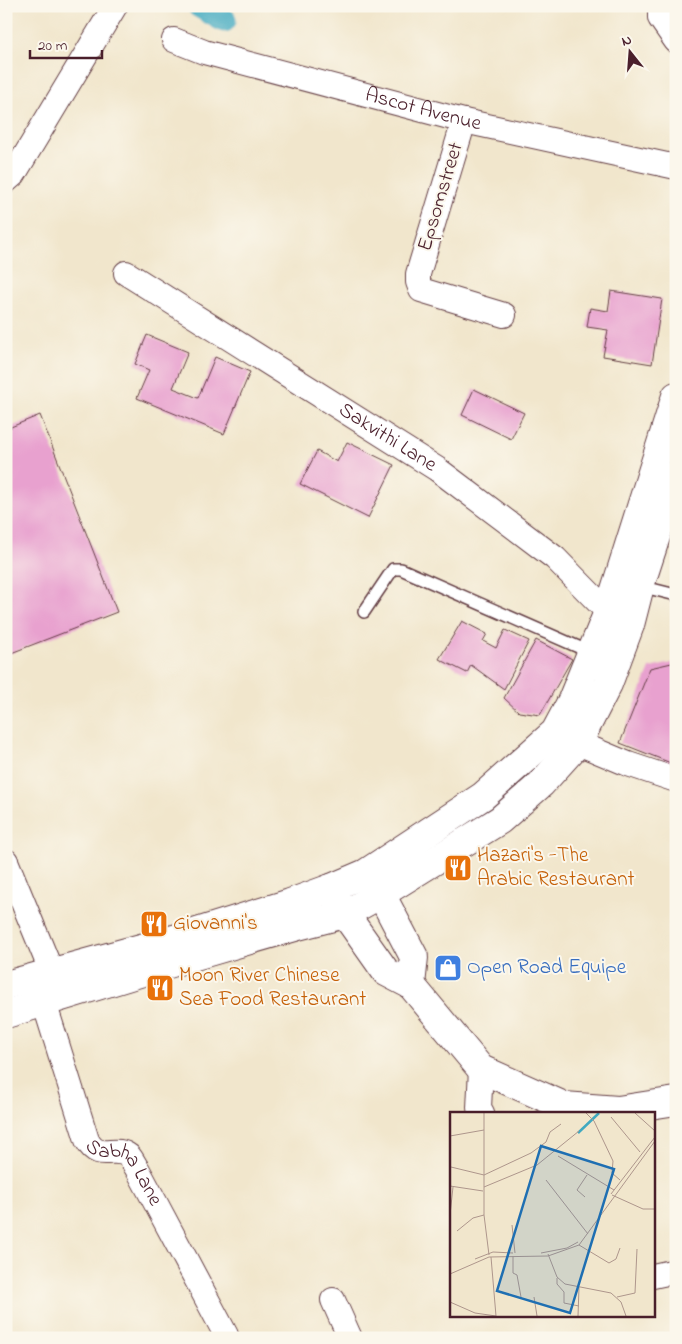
<svg xmlns="http://www.w3.org/2000/svg" width="682" height="1344" font-family="'Indie Flower',sans-serif">
  <rect width="100%" height="100%" fill="#fbf7ec"/>
  <filter id="ink" filterUnits="userSpaceOnUse"><feTurbulence type="fractalNoise" baseFrequency=".02" numOctaves="2"/><feDisplacementMap in="SourceGraphic" scale="10" xChannelSelector="R" yChannelSelector="G"/><feConvolveMatrix kernelMatrix="1 2 1 2 8 2 1 2 1" color-interpolation-filters="sRGB"/></filter>
  <filter id="wash" filterUnits="userSpaceOnUse"><feTurbulence type="fractalNoise" baseFrequency=".0096" numOctaves="4" result="noise"/><feDisplacementMap in="SourceGraphic" scale="20" xChannelSelector="R" yChannelSelector="G"/><feGaussianBlur stdDeviation="1.12" result="paint"/><feColorMatrix in="noise" values="0 0 0 0 0 0 0 0 0 0 0 0 0 0 0 0 0 1.4 0 .05"/><feComposite in="paint" operator="in"/></filter>
  <g filter="url(#wash)">
    <rect width="100%" height="100%" fill="#f1e6cc"/>
    <g fill="none" stroke-linecap="round" stroke-linejoin="round">
      <path stroke="#40a9c0" stroke-width="25" d="M200 6 224 20"/>
    </g>
    <g id="blocks">
      <g fill="#e8a1cf">
        <path d="M611 291 662 299 652 364 603 356 608 330 587 327 590 308 608 311Z"/>
        <path d="M147 335 188 352 173 388 198 398 215 357 250 372 224 434 137 398 149 370 135 364Z"/>
        <path d="M474 389 524 413 511 439 462 415Z"/>
        <path d="M40 415 117 612 6 655V429Z"/>
        <path d="M347 442 394 465 368 518 300 484 317 451 337 462Z"/>
        <path d="M462 621 487 634 483 641 496 648 505 630 529 641 504 689 471 665 467 673 439 659Z"/>
        <path d="M536 640 572 659 540 715 519 712 504 698Z"/>
        <path d="M676 662V765L620 743 650 668Z"/>
      </g>
    </g>
  </g>
  <g filter="url(#ink)">
    <use href="#blocks" fill-opacity="0" stroke="#633d43" stroke-width="1"/>
    <g fill="none" stroke-linecap="round" stroke-linejoin="round">
      <defs>
        <g id="lane">
          <path d="M640 586 676 595"/>
          <path d="M364 612 393 569H401L592 653"/>
        </g>
        <g id="street">
          <path d="M660 6V18L676 41"/>
          <path id="s1" d="M174 40 204 52 464 121 676 167"/>
          <path d="M464 121 418 274V282L421 290 504 315"/>
          <path d="M6 181 14 174 115 6"/>
          <path id="s2" d="M126 273 437 469 555 558 608 612 623 621"/>
          <path d="M578 743 628 764 676 780"/>
          <path d="M6 861 52 973"/>
          <path id="s3" d="M44 1002 87 1140C99 1163 114 1144 129 1156 132 1159 135 1166 138 1170L226 1335"/>
          <path d="M481 1069 479 1108 482 1113"/>
          <path d="M653 1276 676 1271"/>
          <path d="M333 1300 350 1338"/>
        </g>
        <g id="secondary">
          <path d="M367 874 381 894 414 957 411 985"/>
          <path d="M331 888 345 914 386 972 411 985 481 1069 564 1106 618 1110 676 1101"/>
        </g>
        <g id="primary">
          <path d="M6 985 181 937 290 903 331 888 366 873 483 796 555 732 571 702 608 612 676 396"/>
          <path d="M6 1014 188 958 298 926 345 914 381 894 500 820 541 784 578 743 608 684 630 625 640 586 676 475"/>
        </g>
      </defs>
      <use href="#lane" stroke="#633d43" stroke-width="14"/>
      <use href="#street" stroke="#633d43" stroke-width="26"/>
      <use href="#secondary" stroke="#633d43" stroke-width="30"/>
      <use href="#primary" stroke="#633d43" stroke-width="30"/>
      <use href="#lane" stroke="#fff" stroke-width="11"/>
      <use href="#street" stroke="#fff" stroke-width="24"/>
      <use href="#secondary" stroke="#fff" stroke-width="28"/>
      <use href="#primary" stroke="#fff" stroke-width="28"/>
    </g>
  </g>
  <defs>
    <symbol id="restaurant-square" viewBox="-11 -11 22 22"><rect x="-9" y="-9" width="18" height="18" rx="4" fill="#e8710a" stroke="#fbf7ec"/><path d="M-5-6h1v4h1v-4h1v4h1v-4h1v5L-1.5 .5V6h-2V.5L-5-1ZM5-6V6H3V1.5H1.5Q1.5-4 5-6Z" fill="#fff"/></symbol>
    <symbol id="shop-square" viewBox="-11 -11 22 22"><rect x="-9" y="-9" width="18" height="18" rx="4" fill="#3f7fe0" stroke="#fbf7ec"/><path d="M-5-2.5h2.3a2.7 3.5 0 0 1 5.4 0H5L5.5 6h-11ZM-1.5-2.5h3a1.5 2.3 0 0 0-3 0Z" fill="#fff"/></symbol>
  </defs>
  <g fill-rule="evenodd">
    <use href="#restaurant-square" x="442" y="852" width="32" height="32"/>
    <use href="#restaurant-square" x="138" y="908" width="32" height="32"/>
    <use href="#shop-square" x="432" y="952" width="32" height="32"/>
    <use href="#restaurant-square" x="144" y="972" width="32" height="32"/>
  </g>
  <g text-anchor="middle" dominant-baseline="central" stroke-width="4" stroke-linejoin="round" paint-order="stroke">
    <g font-size="21" fill="#4a1f2b" stroke="#fbf7ec">
      <text stroke="none"><textPath href="#s1" startOffset="259">Ascot Avenue</textPath></text>
      <text transform="translate(441 197) rotate(-73)">Epsomstreet</text>
      <text stroke="none"><textPath href="#s2" startOffset="309">Sakvithi Lane</textPath></text>
      <text stroke="none"><textPath href="#s3" startOffset="198">Sabha Lane</textPath></text>
    </g>
    <g font-size="21" fill="#c56008" stroke="#fbf7ec" text-anchor="start">
      <text x="477" y="856">Hazari's -The<tspan x="477" dy="24">Arabic Restaurant</tspan></text>
      <text x="173" y="924">Giovanni's</text>
      <text x="179" y="976">Moon River Chinese<tspan x="179" dy="24">Sea Food Restaurant</tspan></text>
    </g>
    <g font-size="21" fill="#366cbe" stroke="#fbf7ec" text-anchor="start">
      <text x="467" y="968">Open Road Equipe</text>
    </g>
  </g>
  <g transform="translate(450 1112)">
    <rect width="205" height="205" fill="#f1e6cc"/>
    <path fill="none" stroke="#40a9c0" stroke-width="2.5" d="M128 21 149 1"/>
    <path fill="none" stroke="#ae968c" stroke-width="1" d="M34 1V103L39 143M136 1 144 9 163 49 162 61 170 68M185 1 205 19M161 5 190 40M0 24 34 18M108 44 164 78M1 55 34 63M34 63 81 41 96 30 100 20 111 12M96 68 138 122M0 74 33 79M34 75 87 53 129 19M161 82 205 25M162 83 193 97H205M135 85 127 78 137 63M0 103 3 75M62 113 65 141M7 119 23 106 34 103M129 133 159 151 166 147 170 136M91 141 117 136 128 130M98 142 107 165 115 172 161 181 171 190 176 204M63 144V161L67 163 71 185M41 145 46 204M25 147 43 140 63 141M0 162 39 145 98 144 129 133 205 29M107 166V172L114 180V191L129 194M84 185 87 204M167 185 185 181 187 137M0 190 25 201 46 204M128 204 129 175"/>
    <path fill="#1f6fb2" fill-opacity="0.15" stroke="#1f6fb2" stroke-width="2.5" d="M91 34 164 57 120 201 47 179Z"/>
    <rect width="205" height="205" fill="none" stroke="#4a1f2b" stroke-width="2.5"/>
  </g>
  <rect width="682" height="1344" fill="none" stroke="#fbf7ec" stroke-width="25"/>
  <g transform="translate(630 52) rotate(343)" stroke="#fbf7ec" stroke-width="4" paint-order="stroke">
  <path d="M0-4L9 19L0 12L-9 19Z" fill="#4a1f2b"/>
  <text y="-8" font-size="14" font-weight="bold" text-anchor="middle" fill="#4a1f2b">N</text>
  </g>
  <path d="M30 50v8h72v-8" fill="none" stroke="#4a1f2b" stroke-width="2.5"/>
  <text x="38" y="50" font-size="15" fill="#4a1f2b" stroke="#fbf7ec" stroke-width="4" paint-order="stroke">20 m</text>
</svg>
